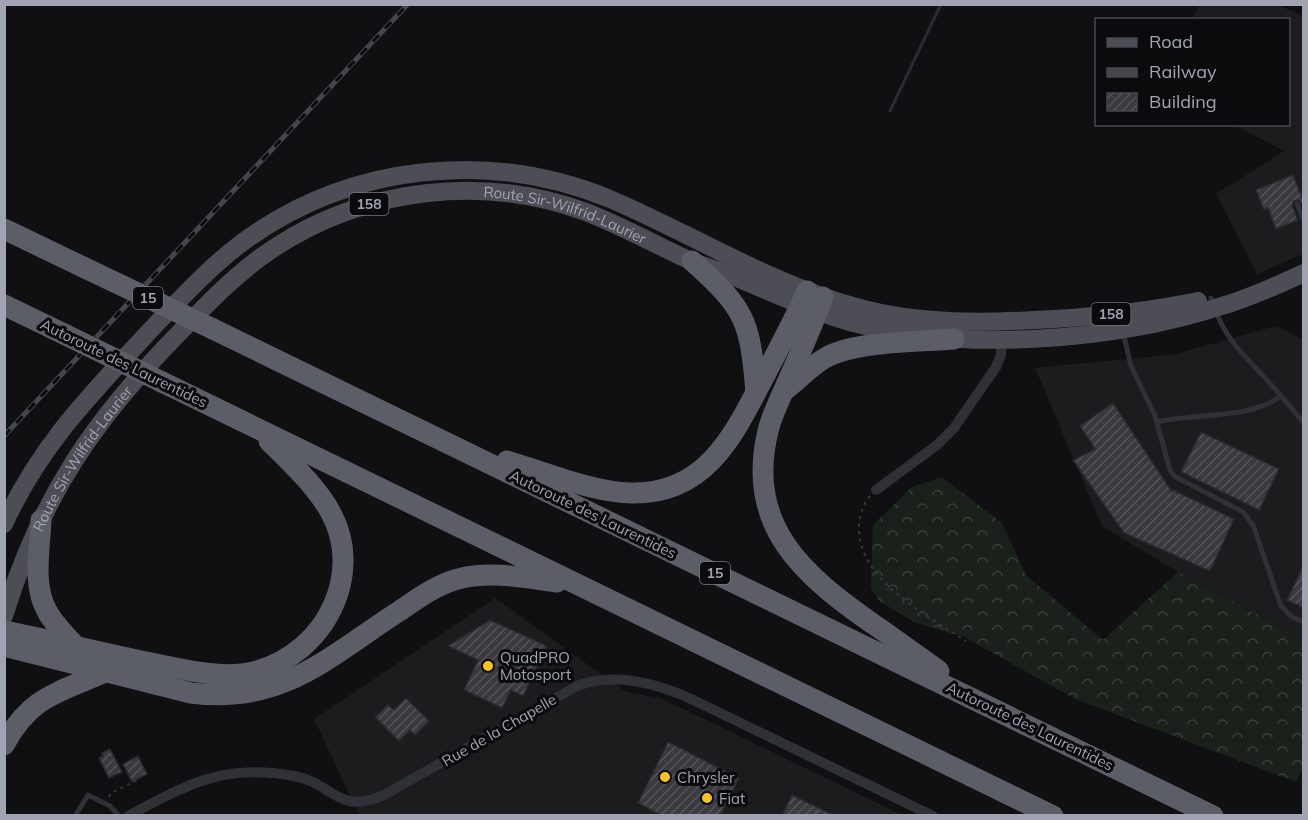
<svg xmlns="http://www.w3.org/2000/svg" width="1308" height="820" font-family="Mulish,sans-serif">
  <defs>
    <pattern id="forest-crowns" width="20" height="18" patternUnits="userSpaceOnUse" patternTransform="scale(1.5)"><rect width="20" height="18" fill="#1a211b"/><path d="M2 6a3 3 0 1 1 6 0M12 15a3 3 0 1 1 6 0" fill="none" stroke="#383e3a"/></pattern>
    <pattern id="building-hatch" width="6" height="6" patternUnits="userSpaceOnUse" patternTransform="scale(1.5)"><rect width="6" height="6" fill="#3a393e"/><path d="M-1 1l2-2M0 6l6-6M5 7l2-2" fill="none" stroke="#535358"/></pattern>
  </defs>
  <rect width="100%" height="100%" fill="#100f11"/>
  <g fill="#1c1b1e">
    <path d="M1200 4 1278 5 1303 16V254L1257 274 1216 194 1284 151 1234 125 1288 124V20H1192Z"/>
    <path d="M1276 326 1303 339V639L1178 572 1102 526 1035 368 1176 354Z"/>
    <path d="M495 598 626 692 661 698 902 815H359L314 719Z"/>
  </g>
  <path fill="url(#forest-crowns)" d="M942 477 1002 523 1026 575 1103 640 1178 572 1303 639V769L1296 782 1075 699 964 637 914 622 879 601 871 588 873 525 912 487Z"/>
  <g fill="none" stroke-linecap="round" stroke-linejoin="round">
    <path stroke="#262d35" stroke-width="3" d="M890 111 941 4"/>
  </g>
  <g fill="url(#building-hatch)" stroke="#2a292d" stroke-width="1.5">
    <path d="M1293 175 1304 202V207L1299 200 1294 201 1292 205 1298 220 1276 229 1268 208 1264 210 1256 190Z"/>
    <path d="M1113 403 1172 492 1173 490 1234 519 1210 571 1124 533 1073 460 1095 449 1080 426Z"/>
    <path d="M1201 432 1279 469 1259 510 1181 472Z"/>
    <path d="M1304 564V608L1287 600Z"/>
    <path d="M490 620 547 646 523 696 511 690 502 708 464 690 478 660 448 646Z"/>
    <path d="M406 698 429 721 415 735 410 730 399 741 375 717 388 705 394 710Z"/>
    <path d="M668 742 739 778 720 816H662L638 803Z"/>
    <path d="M110 749 122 772 109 778 99 758 103 756 102 753Z"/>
    <path d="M138 756 147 774 132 782 123 764Z"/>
    <path d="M792 795 835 816H782Z"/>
  </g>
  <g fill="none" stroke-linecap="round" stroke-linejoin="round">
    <g stroke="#36383d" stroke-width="2" stroke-dasharray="3 4.5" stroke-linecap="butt">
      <path d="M1283 203 1285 209"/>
      <path d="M870 496C863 504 859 516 859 526 857 580 927 615 966 641"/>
      <path d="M109 797 111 793 139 779"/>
    </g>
    <g stroke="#303136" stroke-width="5">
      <path d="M1297 204 1304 221"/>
      <path d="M1211 298C1223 337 1240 351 1266 379 1279 393 1291 408 1304 423"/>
      <path d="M1123 332 1131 366 1155 416 1170 470 1174 476 1243 512 1253 525 1281 606 1292 617 1304 622"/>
      <path d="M1157 422C1191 413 1255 419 1280 396"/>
      <path d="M75 816 88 795 110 806 119 816"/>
    </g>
    <g stroke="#303136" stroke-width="10">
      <path d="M876 490 937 445 954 428 996 367 1001 355 1002 337"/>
      <path d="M128 816C188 784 224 763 294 776 333 783 338 816 384 795L577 686C613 672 652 682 687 697L933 816"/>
    </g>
    <g stroke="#4c4d55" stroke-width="18">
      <path d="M4 524C42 441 97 388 158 322 185 294 212 265 243 242 349 164 489 149 610 199 692 234 769 283 856 307 920 325 988 323 1054 319 1102 316 1150 311 1198 301"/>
      <path id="s1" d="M4 616C41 496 95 418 182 330 210 301 240 270 274 248 365 188 483 174 586 212 622 226 656 245 691 261 703 266 715 269 727 274 768 290 807 310 850 322 962 353 1115 341 1225 305 1252 297 1278 285 1304 273"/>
    </g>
    <g stroke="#5c5e67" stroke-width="21">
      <path d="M4 229 83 267"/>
      <path d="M692 261C746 309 750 321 756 392"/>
      <path d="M823 297C812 327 799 356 786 385 780 399 773 413 769 427 743 526 804 576 876 626 898 641 918 656 939 671"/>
      <path d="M4 305 66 335"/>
      <path d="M213 329 1213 816"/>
      <path d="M162 382 1053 816"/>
      <path d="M785 390C798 380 811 366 825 358 854 341 919 342 954 339"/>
      <path d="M507 461C544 472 592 492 631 493 708 495 735 432 766 373 780 346 795 319 807 291"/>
      <path d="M41 520C40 549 32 584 47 611 54 625 67 636 76 647"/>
      <path d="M4 631C57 641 108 655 161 665 187 670 215 677 242 674 287 668 324 636 338 593 359 524 313 485 269 441"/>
      <path d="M4 646 191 693C283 705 329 656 401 610 420 597 439 583 462 578 493 571 526 578 557 582"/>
      <path d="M4 745C31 695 59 693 105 672"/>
    </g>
    <defs>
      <path id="rail" d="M4 436 408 4"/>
    </defs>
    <use href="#rail" stroke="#45464d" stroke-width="5"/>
    <use href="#rail" stroke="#0b0a0c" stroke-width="3" stroke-dasharray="9" stroke-linecap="butt"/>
    <g stroke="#5c5e67" stroke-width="21">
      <path d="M83 267 213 329"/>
      <path d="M66 335 162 382"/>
    </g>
  </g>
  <g fill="#f8c320" stroke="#0b0a0c" stroke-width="2">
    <circle cx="488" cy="666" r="6"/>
    <circle cx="665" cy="777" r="6"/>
    <circle cx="707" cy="798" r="6"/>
  </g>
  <g text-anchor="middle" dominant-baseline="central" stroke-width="6" stroke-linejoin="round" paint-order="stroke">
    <g fill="#0b0a0c" stroke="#737680" stroke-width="1.5">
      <rect x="349.5" y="193" width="39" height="22" rx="4.5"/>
      <rect x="133" y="287" width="30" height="22" rx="4.5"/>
      <rect x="1091.5" y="303" width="39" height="22" rx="4.5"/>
      <rect x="700" y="562" width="30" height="22" rx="4.5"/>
    </g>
    <g font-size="14" font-weight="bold" fill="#a0a4b2">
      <text x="369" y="204">158</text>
      <text x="148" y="298">15</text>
      <text x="1111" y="314">158</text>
      <text x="715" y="573">15</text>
    </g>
    <g font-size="15" fill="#a0a4b2" stroke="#0b0a0c">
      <text stroke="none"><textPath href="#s1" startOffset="770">Route Sir-Wilfrid-Laurier</textPath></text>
      <text transform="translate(124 363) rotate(26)">Autoroute des Laurentides</text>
      <text stroke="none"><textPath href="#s1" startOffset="177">Route Sir-Wilfrid-Laurier</textPath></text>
      <text transform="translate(593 514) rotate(26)">Autoroute des Laurentides</text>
      <text transform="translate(1030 726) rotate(26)">Autoroute des Laurentides</text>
      <text transform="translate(499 730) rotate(-30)">Rue de la Chapelle</text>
    </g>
    <g font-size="15" fill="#a0a4b2" stroke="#0b0a0c" text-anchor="start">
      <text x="500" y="657">QuadPRO<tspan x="500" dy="17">Motosport</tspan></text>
      <text x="677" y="777">Chrysler</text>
      <text x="719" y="798">Fiat</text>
    </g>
  </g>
  <rect width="1308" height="820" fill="none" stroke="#a0a4b2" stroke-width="12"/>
  <rect x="1095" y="18" width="195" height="108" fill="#0b0a0c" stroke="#47484e" stroke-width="1.5"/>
  <rect x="1107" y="38" width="30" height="9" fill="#4c4d55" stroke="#47484e" stroke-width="1.5"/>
  <text x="1149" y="48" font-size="18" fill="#a0a4b2">Road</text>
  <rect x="1107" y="68" width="30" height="9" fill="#45464d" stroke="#47484e" stroke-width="1.5"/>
  <text x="1149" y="78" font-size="18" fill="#a0a4b2">Railway</text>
  <rect x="1107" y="93" width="30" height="18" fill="url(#building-hatch)" stroke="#47484e" stroke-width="1.5"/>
  <text x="1149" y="108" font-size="18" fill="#a0a4b2">Building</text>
</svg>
